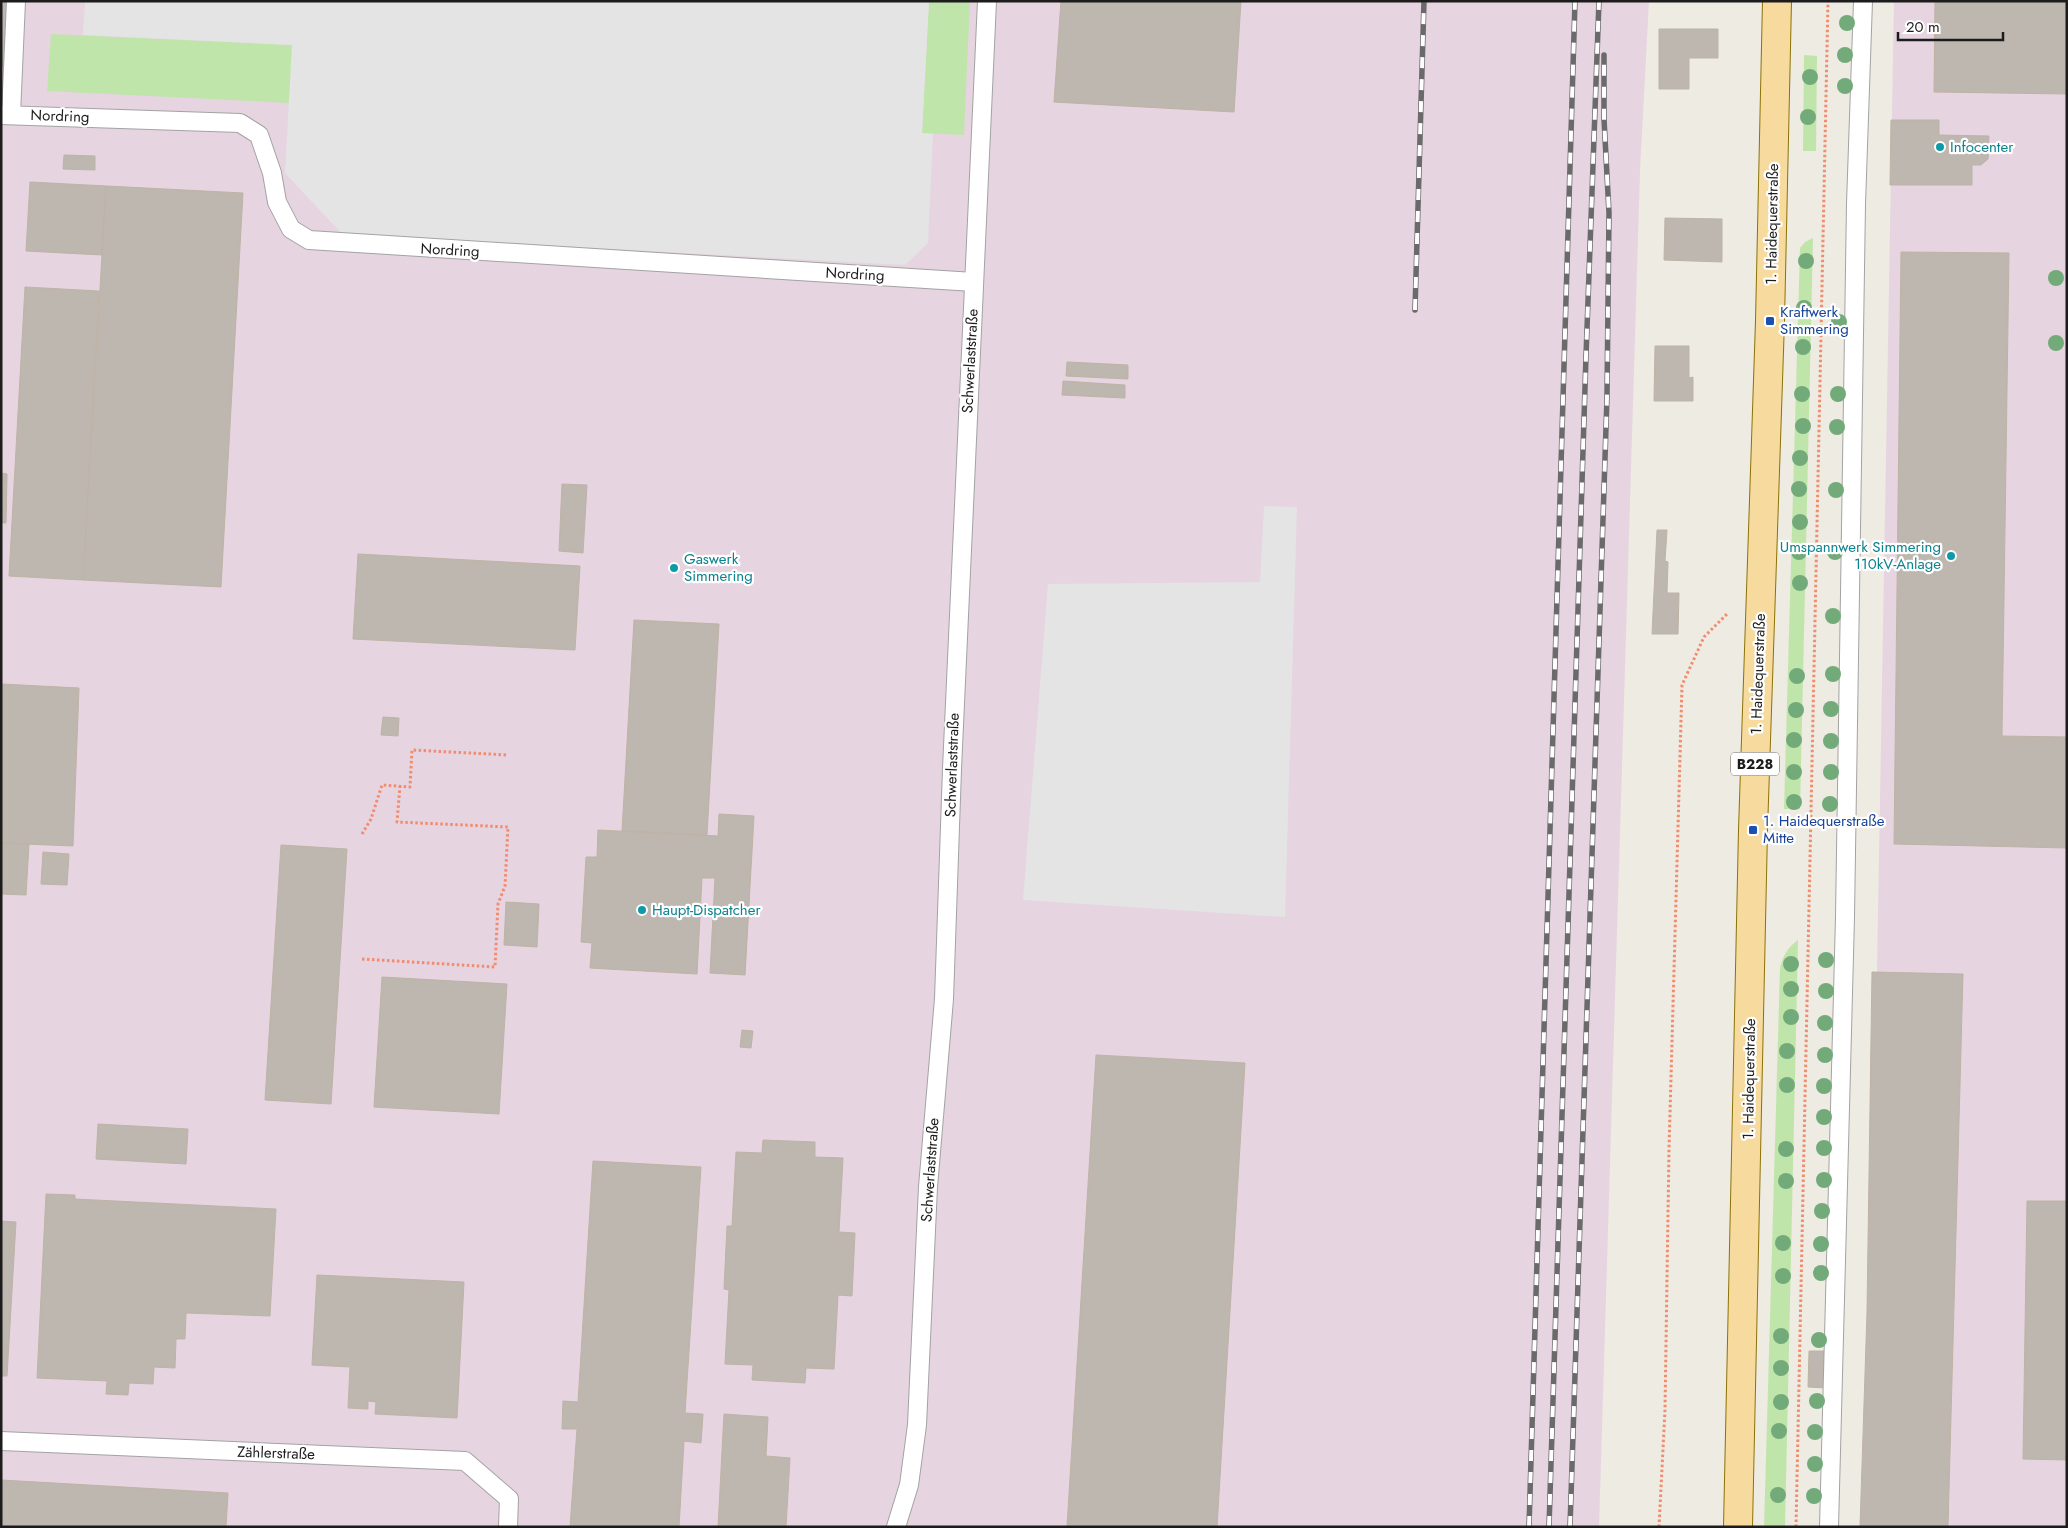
<svg xmlns="http://www.w3.org/2000/svg" width="2068" height="1528" font-family="Jost,sans-serif">
  <rect width="100%" height="100%" fill="#edebe2"/>
  <g fill="#e6d4e0">
    <path d="M1 1H1649L1640 170 1599 1527H1Z"/>
    <path d="M1894 1H2067V1527H1860L1867 1312 1872 972H1877Z"/>
  </g>
  <g fill="#c0e5aa">
    <path d="M929 1H970L964 135 922 133Z"/>
    <path d="M51 34 293 45 289 103 47 91Z"/>
    <path d="M1804 55 1817 56 1816 151H1803Z"/>
    <path d="M1813 238 1800 809H1784L1800 248 1805 242Z"/>
    <path d="M1798 940 1785 1527H1764L1780 968C1783 956 1787 948 1798 940Z"/>
  </g>
  <g fill="#e4e4e4">
    <path d="M85 1H929L922 133 933 134 928 243 905 265 342 234 285 173 292 45 83 35Z"/>
    <path d="M1264 506 1297 507 1285 917 1023 900 1048 584 1260 582Z"/>
  </g>
  <g fill="#bdb7af" stroke="#beb3a5">
    <path d="M1 1H11L8 66H1Z"/>
    <path d="M1061 1H1241L1234 112 1054 102Z"/>
    <path d="M1935 1H2067V94L1934 92Z"/>
    <path d="M1659 29H1718V58H1689V89H1659Z"/>
    <path d="M1891 120H1939V135L1989 136 1988 159 1981 165H1972V185H1890Z"/>
    <path d="M64 155 95 156V170L63 169Z"/>
    <path d="M30 182 106 186 102 255 26 251Z"/>
    <path d="M106 186 243 193 221 587 83 580Z"/>
    <path d="M1665 218 1722 219V262L1664 260Z"/>
    <path d="M1901 252 2009 253 2002 736 2067 737V848L1894 844Z"/>
    <path d="M25 287 99 291 83 580 9 576Z"/>
    <path d="M1655 346H1689V378L1693 377V401H1654Z"/>
    <path d="M1067 362 1128 365V379L1066 376Z"/>
    <path d="M1063 381 1125 385V398L1062 395Z"/>
    <path d="M1 473 7 474 6 523H1Z"/>
    <path d="M562 484 587 485 583 553 559 551Z"/>
    <path d="M1657 530H1667L1665 561 1668 562 1667 593H1679L1678 634H1652Z"/>
    <path d="M358 554 580 566 575 650 353 639Z"/>
    <path d="M634 620 719 624 707 835 622 831Z"/>
    <path d="M1 684 79 688 73 846 1 843Z"/>
    <path d="M383 717 399 718 398 736 381 735Z"/>
    <path d="M719 814 754 816 745 975 710 973 715 878H702L697 974 590 968 592 943 581 942 586 857H597L598 830 718 836Z"/>
    <path d="M1 843 29 844 26 895 1 894Z"/>
    <path d="M281 845 347 849 331 1104 265 1100Z"/>
    <path d="M43 852 69 854 67 885 41 884Z"/>
    <path d="M506 902 539 904 537 947 504 945Z"/>
    <path d="M1872 972 1963 974 1948 1527H1860L1867 1312Z"/>
    <path d="M382 977 507 984 499 1114 374 1107Z"/>
    <path d="M742 1030 753 1031 751 1048 740 1047Z"/>
    <path d="M1096 1055 1245 1063 1217 1527H1067Z"/>
    <path d="M98 1124 188 1129 186 1164 96 1159Z"/>
    <path d="M763 1140 815 1142V1157L843 1158 839 1232 855 1233 852 1296 838 1295 834 1369 806 1368 805 1383 752 1380 753 1365 725 1364 729 1290 724 1289 727 1226H732L736 1152 762 1153Z"/>
    <path d="M593 1161 701 1167 685 1413 703 1414 701 1443 684 1441 679 1527H570L577 1429H562L563 1401 578 1402Z"/>
    <path d="M46 1194 75 1195V1199L276 1209 270 1316 186 1313 185 1339H176L175 1368 154 1367 153 1384 129 1383 128 1395 106 1394 107 1381 37 1378Z"/>
    <path d="M2027 1201H2067V1460L2023 1459Z"/>
    <path d="M1 1221 16 1222 7 1376H1Z"/>
    <path d="M317 1275 464 1282 457 1418 375 1414 376 1402 368 1401V1409L348 1408 350 1367 312 1365Z"/>
    <path d="M1809 1351H1826L1825 1388 1808 1387Z"/>
    <path d="M724 1414 768 1417 766 1456 790 1458 786 1527H718Z"/>
    <path d="M1 1480 228 1493 226 1527H1Z"/>
  </g>
  <g fill="none" stroke-linecap="round" stroke-linejoin="round">
    <defs>
      <g id="lane">
        <path d="M11 114 16 1"/>
        <path d="M1 115 240 123 259 135 272 173 277 202 291 229 309 240 974 282"/>
        <path d="M1 1441 465 1461 509 1499 508 1527"/>
        <path d="M896 1527 909 1485 917 1425 928 1187 944 999 952 769 987 1"/>
        <path d="M1829 1527 1845 917 1856 204 1863 1"/>
      </g>
      <path id="primary" d="M1738 1527 1753 830 1770 321 1777 1"/>
    </defs>
    <use href="#lane" stroke="#a3a3a3" stroke-width="20"/>
    <use href="#primary" stroke="#8d7207" stroke-width="30"/>
    <g stroke="#f28c6e" stroke-width="3" stroke-dasharray="2.5 2.5" stroke-linecap="butt">
      <path d="M362 834 371 819 382 785 410 787 412 750 508 755"/>
      <path d="M362 959 495 967 498 904 505 886 508 827 397 822 400 786"/>
      <path d="M1659 1527 1665 1410 1669 1149 1682 685 1704 637 1727 614"/>
      <path d="M1796 1527 1828 1"/>
    </g>
    <use href="#lane" stroke="#fff" stroke-width="18"/>
    <use href="#primary" stroke="#f7db9e" stroke-width="28"/>
    <defs>
      <g id="rail">
        <path d="M1415 310 1424 1"/>
        <path d="M1529 1527 1575 1"/>
        <path d="M1549 1527 1586 356 1599 1"/>
        <path d="M1570 1527 1607 397 1609 213 1604 119V55"/>
      </g>
    </defs>
    <use href="#rail" stroke="#6a6a6a" stroke-width="5.5"/>
    <use href="#rail" stroke="#fff" stroke-width="4" stroke-dasharray="11" stroke-linecap="butt"/>
  </g>
  <g fill="#73aa7a">
    <circle cx="1847" cy="23" r="8"/>
    <circle cx="1845" cy="55" r="8"/>
    <circle cx="1810" cy="77" r="8"/>
    <circle cx="1845" cy="86" r="8"/>
    <circle cx="1808" cy="117" r="8"/>
    <circle cx="1806" cy="261" r="8"/>
    <circle cx="2056" cy="278" r="8"/>
    <circle cx="1804" cy="308" r="8"/>
    <circle cx="1839" cy="322" r="8"/>
    <circle cx="2056" cy="343" r="8"/>
    <circle cx="1803" cy="347" r="8"/>
    <circle cx="1802" cy="394" r="8"/>
    <circle cx="1838" cy="394" r="8"/>
    <circle cx="1803" cy="426" r="8"/>
    <circle cx="1837" cy="427" r="8"/>
    <circle cx="1800" cy="458" r="8"/>
    <circle cx="1799" cy="489" r="8"/>
    <circle cx="1836" cy="490" r="8"/>
    <circle cx="1800" cy="522" r="8"/>
    <circle cx="1799" cy="552" r="8"/>
    <circle cx="1835" cy="552" r="8"/>
    <circle cx="1800" cy="583" r="8"/>
    <circle cx="1833" cy="616" r="8"/>
    <circle cx="1833" cy="674" r="8"/>
    <circle cx="1797" cy="676" r="8"/>
    <circle cx="1831" cy="709" r="8"/>
    <circle cx="1796" cy="710" r="8"/>
    <circle cx="1794" cy="740" r="8"/>
    <circle cx="1831" cy="741" r="8"/>
    <circle cx="1794" cy="772" r="8"/>
    <circle cx="1831" cy="772" r="8"/>
    <circle cx="1794" cy="802" r="8"/>
    <circle cx="1830" cy="804" r="8"/>
    <circle cx="1826" cy="960" r="8"/>
    <circle cx="1791" cy="964" r="8"/>
    <circle cx="1791" cy="989" r="8"/>
    <circle cx="1826" cy="991" r="8"/>
    <circle cx="1791" cy="1017" r="8"/>
    <circle cx="1825" cy="1023" r="8"/>
    <circle cx="1787" cy="1051" r="8"/>
    <circle cx="1825" cy="1055" r="8"/>
    <circle cx="1787" cy="1085" r="8"/>
    <circle cx="1824" cy="1086" r="8"/>
    <circle cx="1824" cy="1117" r="8"/>
    <circle cx="1824" cy="1148" r="8"/>
    <circle cx="1786" cy="1149" r="8"/>
    <circle cx="1824" cy="1180" r="8"/>
    <circle cx="1786" cy="1181" r="8"/>
    <circle cx="1822" cy="1211" r="8"/>
    <circle cx="1783" cy="1243" r="8"/>
    <circle cx="1821" cy="1244" r="8"/>
    <circle cx="1821" cy="1273" r="8"/>
    <circle cx="1783" cy="1276" r="8"/>
    <circle cx="1781" cy="1336" r="8"/>
    <circle cx="1819" cy="1340" r="8"/>
    <circle cx="1781" cy="1368" r="8"/>
    <circle cx="1817" cy="1401" r="8"/>
    <circle cx="1781" cy="1402" r="8"/>
    <circle cx="1779" cy="1431" r="8"/>
    <circle cx="1815" cy="1432" r="8"/>
    <circle cx="1815" cy="1464" r="8"/>
    <circle cx="1778" cy="1495" r="8"/>
    <circle cx="1814" cy="1496" r="8"/>
  </g>
  <g fill="#0f9aa8" stroke="#fff" stroke-width="2">
    <circle cx="1940" cy="147" r="5"/>
    <circle cx="1951" cy="556" r="5"/>
    <circle cx="674" cy="568" r="5"/>
    <circle cx="642" cy="910" r="5"/>
  </g>
  <g fill="#1a4fb4" stroke="#fff" stroke-width="2">
    <rect x="1765" y="316" width="10" height="10" rx="2.5"/>
    <rect x="1748" y="825" width="10" height="10" rx="2.5"/>
  </g>
  <g text-anchor="middle" dominant-baseline="central" stroke-width="4.5" stroke-linejoin="round" paint-order="stroke">
    <rect fill="#fff" stroke="#606060" stroke-width="1" x="1731" y="752.5" width="48" height="23" rx="4"/>
    <g font-size="14" font-weight="bold" fill="#1c1c1c">
      <text x="1755" y="764">B228</text>
    </g>
    <g font-size="15" fill="#1c1c1c" stroke="#fff">
      <text transform="translate(60 116) rotate(2)">Nordring</text>
      <text transform="translate(1772 224) rotate(-89)">1. Haidequerstraße</text>
      <text transform="translate(450 250) rotate(3)">Nordring</text>
      <text transform="translate(855 274) rotate(3)">Nordring</text>
      <text transform="translate(970 361) rotate(-87)">Schwerlaststraße</text>
      <text transform="translate(1758 674) rotate(-88)">1. Haidequerstraße</text>
      <text transform="translate(952 765) rotate(-88)">Schwerlaststraße</text>
      <text transform="translate(1749 1079) rotate(-89)">1. Haidequerstraße</text>
      <text transform="translate(930 1170) rotate(-86)">Schwerlaststraße</text>
      <text transform="translate(276 1453) rotate(2)">Zählerstraße</text>
    </g>
    <g font-size="15" fill="#0d838f" stroke="#fff" text-anchor="start">
      <text x="1950" y="147">Infocenter</text>
      <text x="1941" y="547" text-anchor="end">Umspannwerk Simmering<tspan x="1941" dy="17">110kV-Anlage</tspan></text>
      <text x="684" y="559">Gaswerk<tspan x="684" dy="17">Simmering</tspan></text>
      <text x="652" y="910">Haupt-Dispatcher</text>
    </g>
    <g font-size="15" fill="#164399" stroke="#fff" text-anchor="start">
      <text x="1780" y="312">Kraftwerk<tspan x="1780" dy="17">Simmering</tspan></text>
      <text x="1763" y="821">1. Haidequerstraße<tspan x="1763" dy="17">Mitte</tspan></text>
    </g>
  </g>
  <rect width="2068" height="1528" fill="none" stroke="#1c1c1c" stroke-width="5"/>
  <path d="M1898 32v8h105v-8" fill="none" stroke="#1c1c1c" stroke-width="2.5"/>
  <text x="1906" y="32" font-size="15" fill="#1c1c1c" stroke="#ffffff" stroke-width="4" paint-order="stroke">20 m</text>
</svg>
